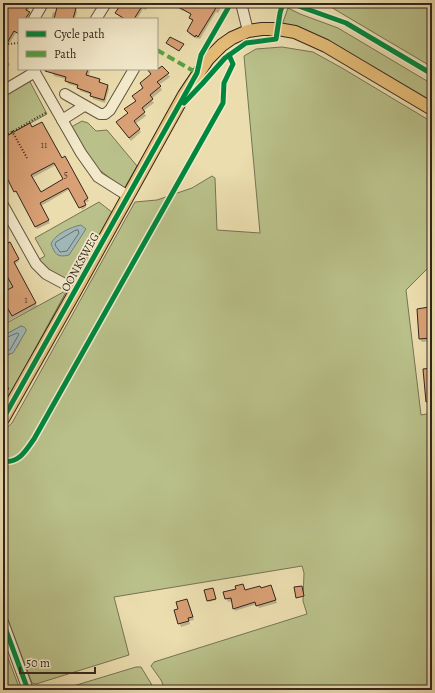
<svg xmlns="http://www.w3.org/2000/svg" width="435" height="693" font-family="Alegreya,serif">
  <rect width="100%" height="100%" fill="#ebddae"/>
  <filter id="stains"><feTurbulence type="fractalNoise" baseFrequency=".005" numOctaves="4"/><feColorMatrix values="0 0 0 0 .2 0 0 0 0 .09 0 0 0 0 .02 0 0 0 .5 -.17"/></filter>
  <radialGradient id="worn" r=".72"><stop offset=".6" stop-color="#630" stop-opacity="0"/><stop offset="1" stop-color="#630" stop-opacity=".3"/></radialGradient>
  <g fill="#b9c089" stroke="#767354">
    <path d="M324 3H432V67Z"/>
    <path d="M288 8 300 14 338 28 432 84V101L374 67 311 33 282 25Z"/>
    <path d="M282 47 313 52 342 68 432 122V264L406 290 421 415 432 413V690H165L161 680 151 666 154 662 307 614 303 601 304 573 302 566 114 597 129 655 36 684 32 683 3 607V431L12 423 135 202 157 200 192 188 212 176 215 178 217 230 260 233 244 56 256 49Z"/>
    <path d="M29 80 47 114 3 138V94Z"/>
    <path d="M82 121 88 123 96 131 107 130 137 166 124 189 92 164 68 130 73 126Z"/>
    <path d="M99 202 113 213 77 276 64 279 43 266 38 260 45 256 35 238Z"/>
    <path d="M67 290 16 384 3 404V353L9 355 17 347 26 329 21 326 3 336V325Z"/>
    <path d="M3 647H4L20 690H3Z"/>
    <path d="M136 667H141L155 690H60Z"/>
  </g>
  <g fill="#9fb8b7" stroke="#747e7a">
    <path d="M81 225 86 229 69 255C57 258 55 254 51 244 55 234 71 227 81 225Z"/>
    <path d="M21 326 24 327 26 329V331L13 353 5 355 3 353V336Z"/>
  </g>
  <g fill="#0003" fill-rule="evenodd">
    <path d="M6 3H32L27 12 30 15 28 19H19V34L16 33 4 52 9 58 7 61 10 64 3 76V9Z"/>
    <path d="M59 3H74L77 12 75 19H51L53 12 56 13Z"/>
    <path d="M123 3H150L146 10 143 9 137 19H120L121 18 117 13Z"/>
    <path d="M175 3H188L183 11 176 7Z"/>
    <path d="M203 3H223V4L218 13 216 12 200 39 198 38 197 39 189 34 188 31 193 21 190 18Z"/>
    <path d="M162 67 170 77 159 85 162 90 151 99 154 103 143 111 146 116 135 124 141 132 131 141 119 126 129 114 126 110 136 101 152 75 151 69 157 68 158 70Z"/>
    <path d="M53 69H88L90 71 88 77 99 80 101 83 108 86 109 89 105 103 93 99 92 95 80 91 79 87 68 84 66 79 54 76 53 73Z"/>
    <path d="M3 139 61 160 65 158 89 201 84 203 86 207 82 210 70 189 41 206 50 223 37 229 27 212H29L9 180 7 181 3 174ZM56 165 65 180 40 193 32 178Z"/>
    <path d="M3 235 8 245 9 244 19 261 15 264 37 306 3 324Z"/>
    <path d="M429 309 430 311 432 341 422 342 420 339 418 310Z"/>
    <path d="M430 348H432V407H430L427 402 424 370H430Z"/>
    <path d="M261 589H272L277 603 259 608 257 604 235 611 232 601 228 602 225 592Z"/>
    <path d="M213 590 216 600 209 602 205 591Z"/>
    <path d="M187 600 194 620 189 621 190 624 181 627 175 611 180 609Z"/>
  </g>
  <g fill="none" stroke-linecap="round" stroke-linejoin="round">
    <g stroke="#6a6f6a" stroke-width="1">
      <path d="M78 230 79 233 67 251 60 252 55 245 56 242 74 231Z"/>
      <path d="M3 339 17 333 19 334 10 350H3"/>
    </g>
  </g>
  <g fill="#d8a074" stroke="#34261e" fill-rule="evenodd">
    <path d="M5 3H30L26 10 30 12 25 19H19V34L14 31 3 50V7Z"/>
    <path d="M58 3H74L73 7 76 8 73 19H54Z"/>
    <path d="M122 3H144L134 19H125L115 13Z"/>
    <path d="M171 3H219L198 37 196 35 195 37 187 31 193 20 189 18 191 14Z"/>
    <path d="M170 37 184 44 179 51 166 43Z"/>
    <path d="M162 66 169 73 157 82 161 86 150 95 153 99 142 108 145 112 134 121 140 129 129 138 116 122 128 113 124 109 136 101 132 96 143 88 140 83 151 74 147 69H158Z"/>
    <path d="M45 69H88L86 75 100 79 99 82 108 85 104 100 90 96 91 93 77 88 78 85 65 81 66 77 45 71Z"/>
    <path d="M42 122 62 158 65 156 88 198 84 201 86 205 79 208 68 188 40 203 49 220 35 227 16 191 14 192 7 178 3 180V138L30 123 32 127ZM54 163 63 179 41 192 31 175Z"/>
    <path d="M3 231 8 243 10 242 19 259 14 262 36 303 12 316 3 300V292L13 287 3 269Z"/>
    <path d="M429 307 432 338 419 339 417 309Z"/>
    <path d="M432 368V401L426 402 423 369Z"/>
    <path d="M243 584 245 590 260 586 261 588 271 585 276 600 256 606 255 602 233 609 231 598 225 599 223 592 236 589 235 586Z"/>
    <path d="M302 586 304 596 296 598 294 587Z"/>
    <path d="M213 588 216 599 207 601 204 590Z"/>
    <path d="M187 599 193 617 188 618 189 621 178 624 174 610 178 609 176 602Z"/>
  </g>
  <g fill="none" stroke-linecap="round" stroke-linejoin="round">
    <defs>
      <g id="minor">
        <path d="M241 3 248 31"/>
        <path d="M34 19 43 3"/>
        <path d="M96 19 106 3"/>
        <path d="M33 69 81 153 98 177 128 196"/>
        <path d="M3 91 35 72"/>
        <path d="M65 94 100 114H105L110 110 134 69"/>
        <path d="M62 120 84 106"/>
        <path d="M3 205 36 264 46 274 76 290"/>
        <path d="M3 622 28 690"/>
      </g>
      <path id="major" d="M3 419 76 290 184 95 208 59 222 45 232 38 248 31 262 29H278L295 32 326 46 432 109"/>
    </defs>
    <use href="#minor" stroke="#625442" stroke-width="12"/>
    <use href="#major" stroke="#34261e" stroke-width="14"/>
    <g stroke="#34261e" stroke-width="2" stroke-dasharray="1 2" stroke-linecap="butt">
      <path d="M3 41 8 44 19 43"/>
      <path d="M12 131 27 158"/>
      <path d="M3 137 47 112"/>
      <path d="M3 385 9 389"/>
    </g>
    <use href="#minor" stroke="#f2e9ca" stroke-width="10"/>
    <use href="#major" stroke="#e6be77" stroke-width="12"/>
    <path stroke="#53a341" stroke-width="4" stroke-dasharray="8 4" stroke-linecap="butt" d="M157 50 197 73"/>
    <defs>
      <g id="cycleway">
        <path d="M290 3 346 23 432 74"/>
        <path d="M184 103 202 84 225 58 246 43 276 39 280 13 283 3"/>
        <path d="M3 419 197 73 201 55 231 3"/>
        <path d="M3 461C19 464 26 450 34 439L223 103 224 83 233 64 229 55"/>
        <path d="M3 622 28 690"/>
      </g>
    </defs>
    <use href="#cycleway" stroke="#f2e9ca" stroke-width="8"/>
    <use href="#cycleway" stroke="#00873e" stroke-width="5"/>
  </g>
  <g text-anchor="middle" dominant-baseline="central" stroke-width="3.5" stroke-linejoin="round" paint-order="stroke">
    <g font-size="10" fill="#5d4434">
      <text x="44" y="144">11</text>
      <text x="66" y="174">5</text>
      <text x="26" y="299">1</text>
    </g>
    <g font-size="12" fill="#34261e" stroke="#f2e9ca">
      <text transform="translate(80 262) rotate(-61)">OONKSWEG</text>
    </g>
  </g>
  <rect width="435" height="693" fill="none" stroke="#ebddae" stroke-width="16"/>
  <rect x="4" y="4" width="427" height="685" fill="none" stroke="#34261e" stroke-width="2"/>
  <rect x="8" y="8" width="419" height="677" fill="none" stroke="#34261e"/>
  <rect x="18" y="18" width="140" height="52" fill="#f2e9ca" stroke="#a69b85"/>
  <rect x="26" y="31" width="20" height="6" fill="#00873e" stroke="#a69b85"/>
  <text x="54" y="38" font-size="12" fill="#34261e">Cycle path</text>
  <rect x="26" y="51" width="20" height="6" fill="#53a341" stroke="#a69b85"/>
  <text x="54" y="58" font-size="12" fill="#34261e">Path</text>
  <path d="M20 667v6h75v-6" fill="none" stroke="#34261e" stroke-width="2"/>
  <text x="26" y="667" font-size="12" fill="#34261e" stroke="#f2e9ca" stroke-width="3" paint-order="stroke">50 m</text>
  <rect width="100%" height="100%" filter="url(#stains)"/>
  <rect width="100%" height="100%" fill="url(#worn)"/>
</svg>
